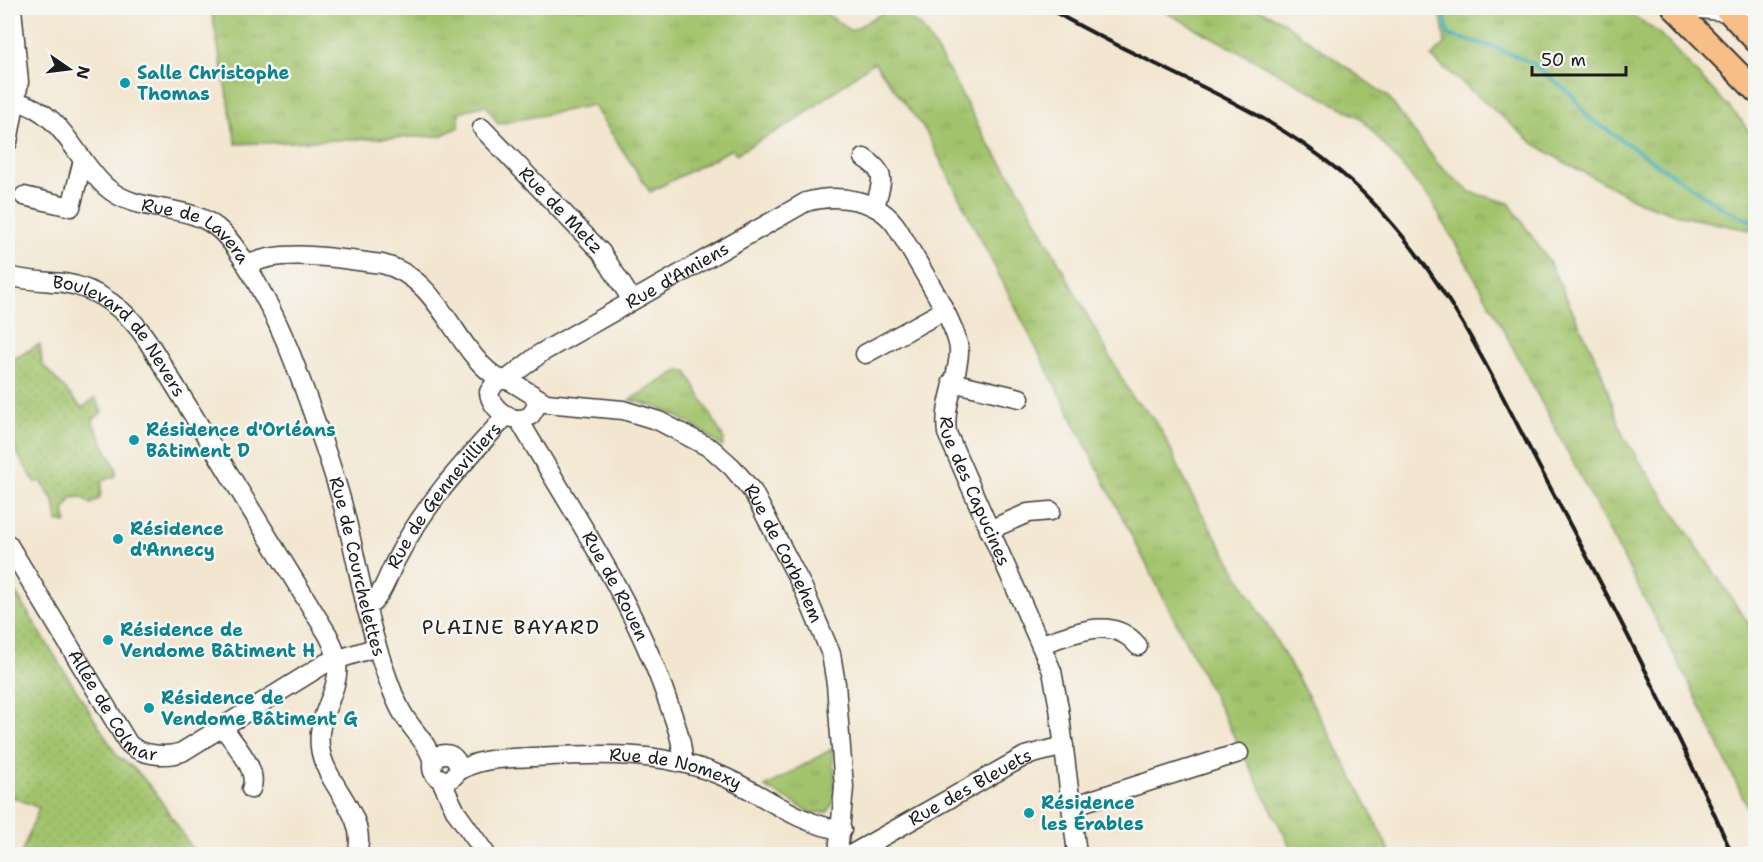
<svg xmlns="http://www.w3.org/2000/svg" width="1763" height="862" font-family="'Shantell Sans',sans-serif">
  <defs>
    <pattern id="grass-tufts" width="24" height="20" patternUnits="userSpaceOnUse" patternTransform="scale(1.5)"><rect width="24" height="20" fill="#a2c36c"/><path d="M3 7l-1-3M5 7V3M7 7l1-3M15 17l-1-3M17 17v-4M19 17l1-3" fill="none" stroke="#8ba75d"/></pattern>
    <pattern id="park-dots" width="8" height="8" patternUnits="userSpaceOnUse" patternTransform="scale(1.5)"><rect width="8" height="8" fill="#a2c36c"/><path d="M2 2h.1M6 6h.1" fill="none" stroke="#8ba75d" stroke-width="1.8" stroke-linecap="round"/></pattern>
  </defs>
  <rect width="100%" height="100%" fill="#f6f6f2"/>
  <filter id="ink" filterUnits="userSpaceOnUse"><feTurbulence type="fractalNoise" baseFrequency=".0167" numOctaves="2"/><feDisplacementMap in="SourceGraphic" scale="12" xChannelSelector="R" yChannelSelector="G"/><feConvolveMatrix kernelMatrix="1 2 1 2 8 2 1 2 1" color-interpolation-filters="sRGB"/></filter>
  <filter id="wash" filterUnits="userSpaceOnUse"><feTurbulence type="fractalNoise" baseFrequency=".008" numOctaves="4" result="noise"/><feDisplacementMap in="SourceGraphic" scale="24" xChannelSelector="R" yChannelSelector="G"/><feGaussianBlur stdDeviation="1.35" result="paint"/><feColorMatrix in="noise" values="0 0 0 0 0 0 0 0 0 0 0 0 0 0 0 0 0 1.4 0 .05"/><feComposite in="paint" operator="in"/></filter>
  <g filter="url(#wash)">
    <rect width="100%" height="100%" fill="#f3e6d0"/>
    <g fill="url(#grass-tufts)" stroke="#5f7044" stroke-width="1.5">
      <path d="M211 8H818L851 31 891 8 921 26 948 69 986 140 1015 182 1133 399C1166 421 1175 466 1194 499 1261 616 1333 732 1391 854H1294L925 130 874 62 796 120 736 154 732 149 650 192 593 105 498 124 486 105 459 112V127L440 136 236 144Z"/>
      <path d="M1158 8H1257L1280 20 1387 96 1438 164 1470 192 1509 203 1548 260 1599 365 1624 438 1755 633V823L1691 687 1492 308 1430 199 1361 118Z"/>
      <path d="M1440 8H1623L1659 33 1740 119 1755 140V231L1685 217 1640 202 1564 162 1533 143 1431 57 1445 44Z"/>
      <path d="M680 370 687 372 724 439 722 447C695 424 664 406 629 400Z"/>
      <path d="M832 749 836 797 828 812 812 813 765 787Z"/>
    </g>
    <g fill="url(#park-dots)" stroke="#5f7044" stroke-width="1.5">
      <path d="M40 344 42 364 82 408 95 398 102 412 92 421 116 468V476L102 481 100 498 91 504 81 497 71 498 64 512 67 523 57 521 54 502 41 481 35 482 16 452 8 409V362Z"/>
      <path d="M8 581 118 757C149 773 175 825 196 854H21L39 808 8 795Z"/>
    </g>
    <g fill="none" stroke-linecap="round" stroke-linejoin="round">
      <path stroke="#39abb2" stroke-width="4" d="M1444 8 1448 35 1494 47 1532 63 1572 95 1589 118 1721 207 1753 222"/>
    </g>
  </g>
  <g filter="url(#ink)">
    <g fill="none" stroke-linecap="round" stroke-linejoin="round">
      <defs>
        <g id="minor">
          <path d="M1692 8 1756 15"/>
          <path id="s1" d="M17 102C62 111 75 159 106 187 140 217 190 200 222 232 239 249 251 272 262 293 284 332 298 372 313 414 325 448 338 483 346 518 358 565 365 613 381 659 387 677 393 697 403 714 412 730 430 745 433 764"/>
          <path id="s2" d="M482 128 601 252 632 300"/>
          <path d="M8 142 19 82 12 8"/>
          <path d="M864 158C889 174 881 182 875 207"/>
          <path d="M24 196 71 207 83 160"/>
          <path d="M247 266C280 246 345 260 382 264 442 278 454 353 501 380"/>
          <path id="s3" d="M8 276C26 281 45 281 64 283 98 288 129 312 147 340L328 635C355 685 315 704 320 747 324 785 369 814 357 854"/>
          <path d="M865 354 943 311"/>
          <path id="s4" d="M506 380 541 353 806 202C838 193 880 199 898 229 912 254 960 327 959 352 958 380 943 404 947 433L1052 671 1059 708 1077 854"/>
          <path d="M952 382 1020 398"/>
          <path id="s5" d="M536 399V407L531 415C515 427 490 409 489 392L496 382 504 379 512 382 546 403 623 410 659 421 712 449 732 467 753 492 804 590 831 654 836 684 844 787 838 854"/>
          <path id="s6" d="M519 420C572 511 634 601 668 702 675 721 683 742 683 763"/>
          <path d="M989 530 1028 513 1051 511"/>
          <path id="s7" d="M8 544 128 743C139 755 166 758 182 752L326 663 377 647"/>
          <path id="s8" d="M366 608C383 597 387 576 397 558 425 503 466 460 507 415"/>
          <path d="M1041 644C1075 634 1112 614 1138 646"/>
          <path d="M223 727C233 743 260 770 251 789"/>
          <circle cx="445" cy="767" r="13"/>
          <path id="s9" d="M456 773C478 757 506 759 531 757 595 754 657 750 717 774 759 790 797 825 842 830"/>
          <path d="M440 778 456 812 486 854"/>
          <path d="M1072 806 1239 753"/>
          <path id="s10" d="M852 854 1025 756 1064 746"/>
        </g>
        <g id="major">
          <path d="M1674 8 1756 91"/>
          <path d="M1725 8 1756 41"/>
        </g>
      </defs>
      <use href="#minor" stroke="#3c3a37" stroke-width="21"/>
      <use href="#major" stroke="#3c3a37" stroke-width="26"/>
      <use href="#minor" stroke="#fff" stroke-width="18"/>
      <use href="#major" stroke="#f7be87" stroke-width="22"/>
      <path stroke="#1c1c1c" stroke-width="4" d="M1048 8C1143 65 1253 99 1339 171 1435 251 1486 366 1543 474 1610 599 1675 724 1732 854"/>
    </g>
  </g>
  <g fill="#0f9aa8" stroke="#f6f6f2" stroke-width="2">
    <circle cx="125" cy="83" r="6"/>
    <circle cx="134" cy="440" r="6"/>
    <circle cx="118" cy="539" r="6"/>
    <circle cx="108" cy="640" r="6"/>
    <circle cx="149" cy="708" r="6"/>
    <circle cx="1029" cy="813" r="6"/>
  </g>
  <g text-anchor="middle" dominant-baseline="central" stroke-width="5" stroke-linejoin="round" paint-order="stroke">
    <g font-size="18" font-weight="bold" fill="#0d838f" stroke="#f6f6f2" text-anchor="start">
      <text x="137" y="73">Salle Christophe<tspan x="137" dy="21">Thomas</tspan></text>
      <text x="146" y="430">Résidence d'Orléans<tspan x="146" dy="21">Bâtiment D</tspan></text>
      <text x="130" y="529">Résidence<tspan x="130" dy="21">d'Annecy</tspan></text>
      <text x="120" y="630">Résidence de<tspan x="120" dy="21">Vendome Bâtiment H</tspan></text>
      <text x="161" y="698">Résidence de<tspan x="161" dy="21">Vendome Bâtiment G</tspan></text>
      <text x="1041" y="803">Résidence<tspan x="1041" dy="21">les Érables</tspan></text>
    </g>
    <g font-size="18" fill="#1c1c1c" stroke="#f6f6f2">
      <text stroke="none"><textPath href="#s2" startOffset="114">Rue de Metz</textPath></text>
      <text stroke="none"><textPath href="#s1" startOffset="228">Rue de Lavera</textPath></text>
      <text stroke="none"><textPath href="#s4" startOffset="201">Rue d'Amiens</textPath></text>
      <text stroke="none"><textPath href="#s3" startOffset="135">Boulevard de Nevers</textPath></text>
      <text stroke="none"><textPath href="#s4" startOffset="736">Rue des Capucines</textPath></text>
      <text stroke="none"><textPath href="#s8" startOffset="138">Rue de Gennevilliers</textPath></text>
      <text stroke="none"><textPath href="#s5" startOffset="446">Rue de Corbehem</textPath></text>
      <text stroke="none"><textPath href="#s1" startOffset="616">Rue de Courchelettes</textPath></text>
      <text stroke="none"><textPath href="#s6" startOffset="192">Rue de Rouen</textPath></text>
      <text stroke="none"><textPath href="#s7" startOffset="195">Allée de Colmar</textPath></text>
      <text stroke="none"><textPath href="#s9" startOffset="224">Rue de Nomexy</textPath></text>
      <text stroke="none"><textPath href="#s10" startOffset="136">Rue des Bleuets</textPath></text>
    </g>
    <g font-size="20" letter-spacing="1.5" fill="#1c1c1c" stroke="#f6f6f2">
      <text x="511" y="627">PLAINE BAYARD</text>
    </g>
  </g>
  <rect width="1763" height="862" fill="none" stroke="#f6f6f2" stroke-width="30"/>
  <g transform="translate(69 69) rotate(104)" stroke="#f6f6f2" stroke-width="4.5" paint-order="stroke">
  <path d="M0-4.5L10 22L0 15L-10 22Z" fill="#1c1c1c"/>
  <text y="-9" font-size="16" font-weight="bold" text-anchor="middle" fill="#1c1c1c">N</text>
  </g>
  <path d="M1532 66v9h94v-9" fill="none" stroke="#1c1c1c" stroke-width="3"/>
  <text x="1541" y="66" font-size="18" fill="#1c1c1c" stroke="#f6f6f2" stroke-width="4.5" paint-order="stroke">50 m</text>
</svg>
